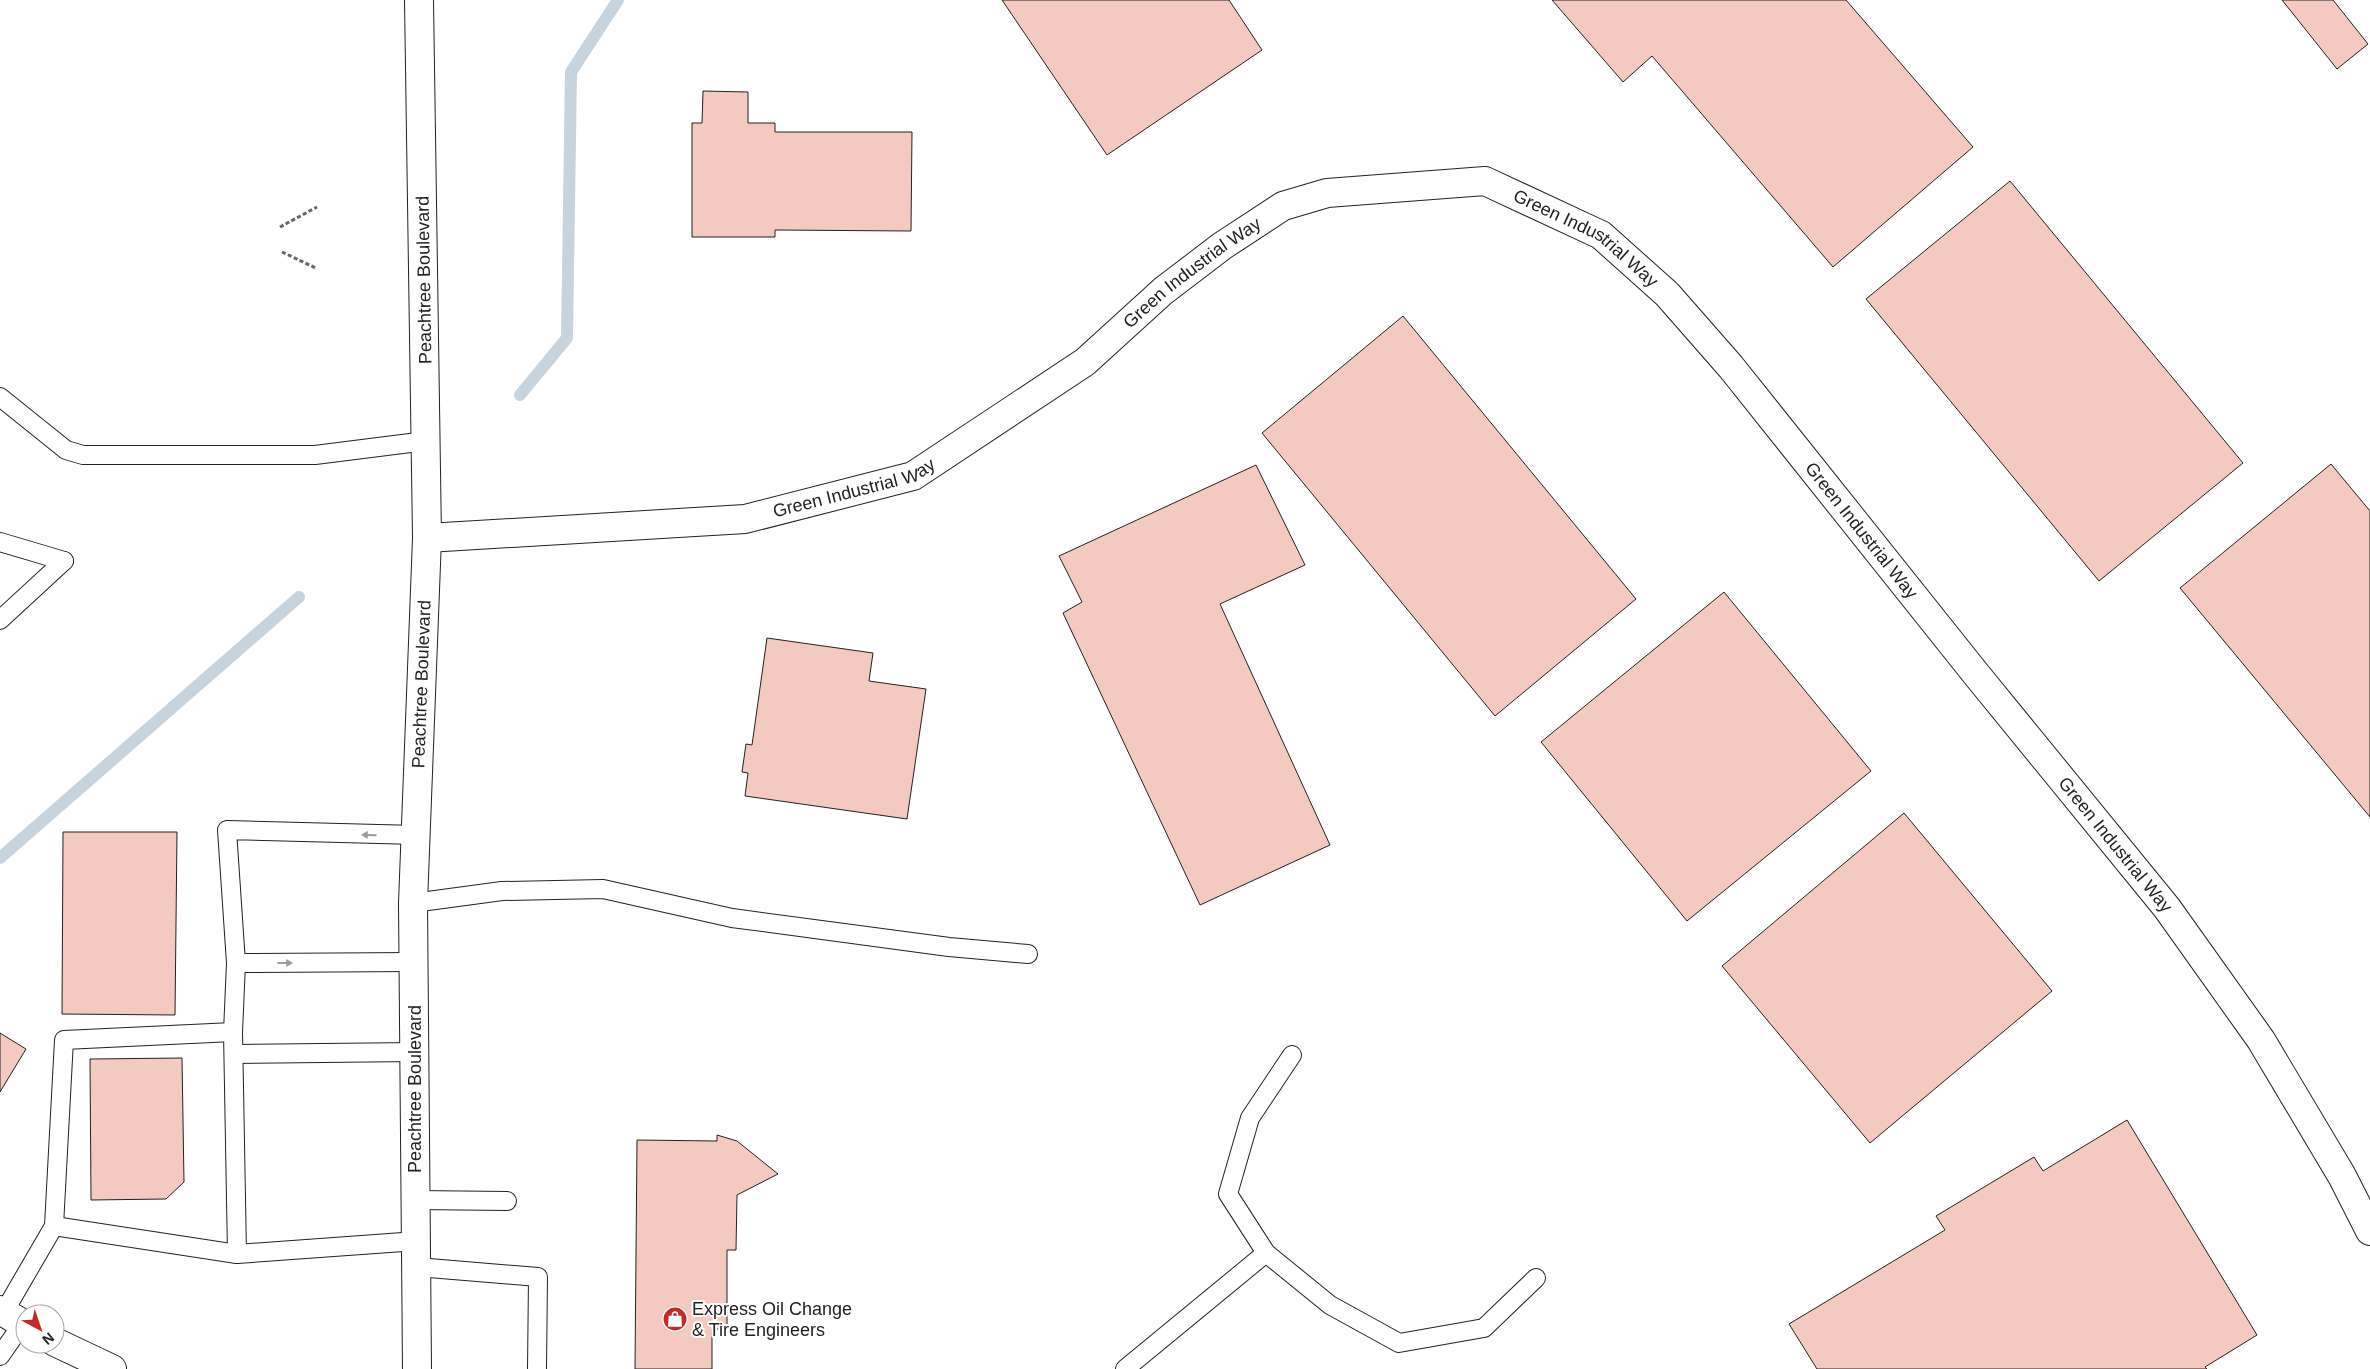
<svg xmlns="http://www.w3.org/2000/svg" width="2370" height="1369" font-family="Arial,sans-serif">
  <rect width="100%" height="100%" fill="#fff"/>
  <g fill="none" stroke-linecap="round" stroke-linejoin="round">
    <g stroke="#c7d3dd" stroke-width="12">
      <path d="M520 395 567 338 571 72 618 0"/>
      <path d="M0 858 299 597"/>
    </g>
  </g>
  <g fill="#f3c9c0" stroke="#222">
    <path d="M1002 0H1229L1262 50 1107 155Z"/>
    <path d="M1552 0H1846L1973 147 1833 267 1652 56 1623 82Z"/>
    <path d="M2282 0H2333L2368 44 2337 69Z"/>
    <path d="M703 91 748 92V123H775V132H912L911 231 775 230V237H692V123H702Z"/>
    <path d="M2010 181 2243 463 2099 581 1866 299Z"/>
    <path d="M1403 316 1636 599 1495 716 1262 433Z"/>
    <path d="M2331 464 2370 511V817L2180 588Z"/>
    <path d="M1256 465 1305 565 1220 604 1330 845 1200 905 1063 613 1082 602 1059 556Z"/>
    <path d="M1724 592 1871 771 1687 921 1541 742Z"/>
    <path d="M767 638 873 653 869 681 926 689 907 819 745 796 748 773 742 772 746 744 752 745Z"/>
    <path d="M1904 813 2052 991 1870 1143 1722 966Z"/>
    <path d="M63 832H177L175 1015 62 1014Z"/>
    <path d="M0 1033 26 1049 0 1092Z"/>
    <path d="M182 1058 184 1182 166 1199 91 1200 90 1059Z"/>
    <path d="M2127 1120 2257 1335 2205 1367 2207 1369H1817L1789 1324 1945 1230 1936 1216 2034 1157 2043 1171Z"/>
    <path d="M717 1135 737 1141 778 1174 737 1195 736 1250H727V1329H712V1369H635L637 1140 717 1141Z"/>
  </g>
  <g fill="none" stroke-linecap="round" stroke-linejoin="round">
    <defs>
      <g id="service">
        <path d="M0 397 66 450 83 455H315L426 441"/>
        <path d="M0 542 64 561"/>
        <path d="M0 620 64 561"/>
        <path d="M413 903 502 891 603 889 732 918 949 947 1028 954"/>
        <path d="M236 963 414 962"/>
        <path d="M234 1054 415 1052"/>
        <path d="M1292 1055 1250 1118 1228 1194 1266 1253 1330 1305 1399 1343 1484 1328 1536 1278"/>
        <path d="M416 1200 507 1201"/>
        <path d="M54 1226 64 1040 233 1032"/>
        <path d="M237 1254 233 1032 236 963 227 830 417 835"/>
        <path d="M417 1267 538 1277 537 1369"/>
        <path d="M4 1312 54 1226 237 1254 417 1241"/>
        <path d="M0 1356 23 1323"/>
        <path d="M1125 1369 1266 1253"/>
      </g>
      <g id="minor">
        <path id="s1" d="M427 538 745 519 913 476 1085 362 1163 291 1222 246 1283 206 1327 193 1485 181 1601 235 1667 294 1731 367 1976 674 2167 908 2261 1040 2342 1176 2370 1231"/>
      </g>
      <g id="tertiary">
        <path d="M0 1310 25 1325"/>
        <path d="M55 1342 112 1369"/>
      </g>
      <g id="trunk">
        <path id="s2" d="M417 1369 413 903 427 538 419 0"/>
      </g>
    </defs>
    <use href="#service" stroke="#222" stroke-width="20"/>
    <use href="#minor" stroke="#222" stroke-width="30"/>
    <use href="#tertiary" stroke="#222" stroke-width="30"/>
    <use href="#trunk" stroke="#222" stroke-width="30"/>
    <g stroke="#646464" stroke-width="3" stroke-dasharray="4 2.5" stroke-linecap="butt">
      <path d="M280 227 317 207"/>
      <path d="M282 252 316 268"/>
    </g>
    <use href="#service" stroke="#fff" stroke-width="18"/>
    <use href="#minor" stroke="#fff" stroke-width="28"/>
    <use href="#tertiary" stroke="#fff" stroke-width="28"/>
    <use href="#trunk" stroke="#fff" stroke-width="28"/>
  </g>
  <defs><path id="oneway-solid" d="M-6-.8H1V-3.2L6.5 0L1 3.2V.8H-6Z" transform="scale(1.25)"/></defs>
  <g fill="#9c9c9c">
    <use href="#oneway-solid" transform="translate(369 835) rotate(-179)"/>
    <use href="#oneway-solid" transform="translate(285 963)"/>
  </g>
  <defs>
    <symbol id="shop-disc" viewBox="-11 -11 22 22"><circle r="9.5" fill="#c62828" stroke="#fff"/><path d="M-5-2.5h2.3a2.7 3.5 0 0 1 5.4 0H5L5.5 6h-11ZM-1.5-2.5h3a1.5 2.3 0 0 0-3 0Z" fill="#fff"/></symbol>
  </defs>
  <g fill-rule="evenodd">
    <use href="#shop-disc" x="661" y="1305" width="28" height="28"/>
  </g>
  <g text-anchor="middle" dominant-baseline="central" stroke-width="4" stroke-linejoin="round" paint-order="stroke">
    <g font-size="18" fill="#222" stroke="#fff">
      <text stroke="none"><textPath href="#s1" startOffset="1272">Green Industrial Way</textPath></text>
      <text stroke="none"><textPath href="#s1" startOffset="838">Green Industrial Way</textPath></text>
      <text transform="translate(424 280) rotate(-91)">Peachtree Boulevard</text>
      <text stroke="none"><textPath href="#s1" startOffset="432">Green Industrial Way</textPath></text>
      <text stroke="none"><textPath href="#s1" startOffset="1678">Green Industrial Way</textPath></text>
      <text stroke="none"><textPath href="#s2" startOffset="685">Peachtree Boulevard</textPath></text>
      <text stroke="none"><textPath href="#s1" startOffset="2082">Green Industrial Way</textPath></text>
      <text transform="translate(415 1089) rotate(-90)">Peachtree Boulevard</text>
    </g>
    <g font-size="18" fill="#222" stroke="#fff" text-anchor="start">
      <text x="692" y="1309">Express Oil Change<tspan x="692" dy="21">&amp; Tire Engineers</tspan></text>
    </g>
  </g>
  <g transform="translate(40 1329) rotate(140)"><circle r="24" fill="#ffffff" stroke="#a7a7a7"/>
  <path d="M0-4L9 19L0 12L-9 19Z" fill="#c62828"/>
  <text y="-8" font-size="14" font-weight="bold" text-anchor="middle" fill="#222222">N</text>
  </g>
</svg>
